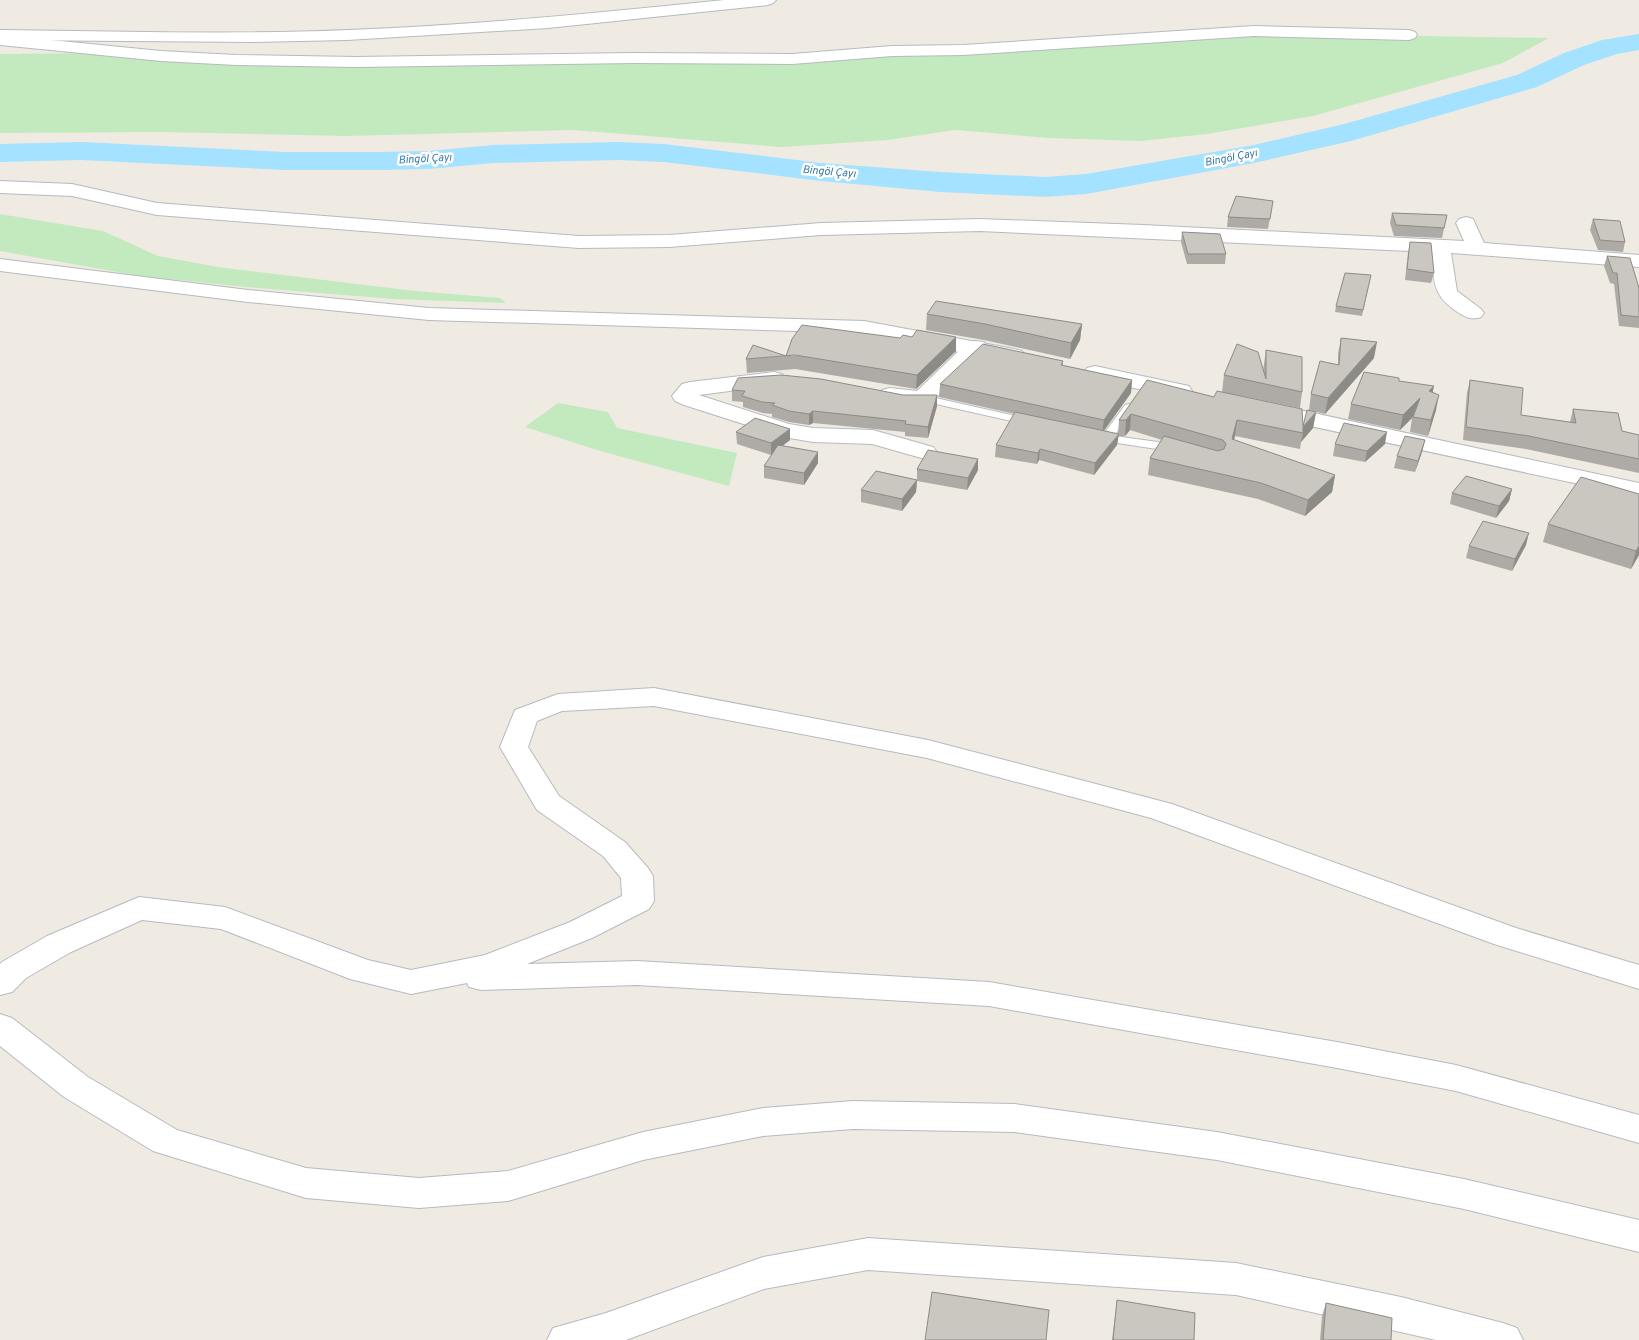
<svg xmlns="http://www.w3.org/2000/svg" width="1639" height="1340" font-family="Overpass,sans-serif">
  <rect width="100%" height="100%" fill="#efebe3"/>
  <g fill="#c3e9be">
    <path d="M1302 34 1549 38 1503 63 1313 116 1207 134 1140 141 1050 138 955 130 888 140 781 147 574 130 347 136 159 132 0 133V54L93 53 189 63 783 54 983 48Z"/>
    <path d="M0 214 103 231 158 256 218 267 415 291 500 298 506 303 393 299 246 287 140 276 0 251Z"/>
    <path d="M558 403 608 412 617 428 737 453 729 486 600 451 525 427Z"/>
  </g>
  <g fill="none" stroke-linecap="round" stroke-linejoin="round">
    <path fill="#a4e2ff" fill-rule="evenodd" d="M1639 34V50L1617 54 1584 65 1537 87 1351 141 1254 163 1086 194 1045 197 940 192 821 181 664 162 618 160 493 163 429 169 381 170H285L81 160 0 162V144L81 142 285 152H381L429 151 493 145 618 142 664 144 821 163 940 172 1045 177 1086 174 1254 145 1344 124 1517 75 1564 53 1602 40Z"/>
    <defs>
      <g id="service">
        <path d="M922 395 1029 419 1035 422 1029 425 918 400 916 398 918 396Z"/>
        <path d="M1129 404 1135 407 1114 436 1158 442 1180 449 1182 451 1180 453 1176 455 1157 449 1097 440 1095 438 1097 436 1103 435 1125 405Z"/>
      </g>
      <g id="minor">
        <path d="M1254 26 1409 30 1415 32 1417 35 1415 38 1409 40 1254 36 963 55 892 56 792 64 634 63 356 67 236 65 161 61 0 45V35L161 51 236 55 356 57 634 53 792 54 892 46 963 45Z"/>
        <path d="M0 181 72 184 157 203 579 236 669 235 821 223 980 219 1143 225 1464 241 1456 223 1459 219 1466 217 1473 219 1484 243 1639 255V267L1451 253 1457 291 1481 309 1484 313 1481 317C1472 320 1467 318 1459 313 1431 295 1435 282 1431 252L980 231 821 235 669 247 579 248 157 215 72 196 0 193Z"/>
        <path d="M976 341 984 342 987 347 984 352 930 403C915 406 897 403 882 400L879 395 882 390 890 388 917 391 968 342Z"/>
        <path d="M774 372 782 374 785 379 782 384 699 395 789 424 813 428 873 430 933 447 937 452 933 457 925 459 872 444 813 442 784 437 684 405 675 401 672 396 682 384 690 382Z"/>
        <path d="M654 688 928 740 1172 804 1516 928 1639 965V989L1494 944 1151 818 927 758 654 706 562 711 537 721 528 747 559 796 625 842 648 868 653 876 654 901 649 909 592 938 527 964 637 961 989 982 1337 1042 1456 1065 1639 1115V1143L1456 1091 1337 1068 989 1006 637 985 481 990 469 987 467 983 411 994 350 979 221 929 142 920 71 952 26 978 12 992 0 995V964L2 962 47 936 139 897 225 907 368 960 411 970 485 955 570 922 622 896 621 878 603 856 537 810 500 747 515 710 558 694Z"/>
        <path d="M0 1014 12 1018 88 1077 177 1130 306 1168 419 1178 508 1171 643 1132 763 1108 853 1101 1015 1104 1217 1132 1464 1179 1639 1220V1252L1464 1209 1217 1160 1015 1132 853 1129 763 1136 643 1160 508 1201 419 1208 306 1198 153 1151 64 1097 0 1046Z"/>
        <path d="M868 1238 1236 1263 1401 1297 1503 1323 1517 1328 1523 1340H1436L1236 1295 868 1270 764 1289 626 1340H547L553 1328 606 1313 763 1257Z"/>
      </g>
      <g id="secondary">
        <path d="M724 0H776L773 3 768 5 548 28 347 40 255 42 0 40V30C116 31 232 35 348 30 474 25 599 13 724 0Z"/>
        <path d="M0 259 248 290 429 308 864 321 1014 349 1022 351 1025 356 1022 361 1014 363 864 333 429 320 248 302 0 271Z"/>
        <path d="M1095 366 1189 386 1192 391 1189 396 1181 398 1087 378 1084 373 1087 368Z"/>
        <path d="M1267 403 1639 483V497L1259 415 1256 410 1259 405Z"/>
      </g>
    </defs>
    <use href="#service" stroke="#b6babf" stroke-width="2"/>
    <use href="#minor" stroke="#b6babf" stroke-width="2"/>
    <use href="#secondary" stroke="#b5babf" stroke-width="2"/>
    <use href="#service" fill="#fff" fill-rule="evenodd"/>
    <use href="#minor" fill="#fff" fill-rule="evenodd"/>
    <use href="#secondary" fill="#fff" fill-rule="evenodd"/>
  </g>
  <g fill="#aeaaa5">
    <path d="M1273 201 1268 229 1227 227 1228 217Z"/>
    <path d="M1392 213 1447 215 1442 238 1394 236 1390 223Z"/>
    <path d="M1593 219 1625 242 1623 252 1598 250 1590 230Z"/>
    <path d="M1182 232 1226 254 1225 264H1187L1181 242Z"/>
    <path d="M1410 242 1434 273 1431 283 1405 280 1408 253Z"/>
    <path d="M1607 256 1639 288V328L1619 326 1614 284 1610 283 1604 266Z"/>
    <path d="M1371 275 1362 316 1335 312 1336 306Z"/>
    <path d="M927 314 1082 324 1080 340 1070 359 984 340 926 330Z"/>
    <path d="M1341 338 1374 358 1325 414 1309 410 1311 394 1338 365V354Z"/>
    <path d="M1266 350 1302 392 1300 408 1222 392 1224 375 1263 371Z"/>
    <path d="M956 351 916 389 795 369 747 373 746 359 786 356Z"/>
    <path d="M1063 361V366L1132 380 1131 393 1104 431 1118 434 1119 420 1147 380 1303 426 1316 412 1313 428 1301 442 1300 449 1235 436 1234 440 1335 475 1332 492 1305 516 1258 499 1148 475 1150 458 1162 440 1130 430 1125 436H1118L1117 445 1094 475 1039 460 1037 464 995 457 996 445 1015 414 939 397 940 384Z"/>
    <path d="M1470 380 1521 415 1570 422 1573 409 1622 431 1639 435V473L1526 449 1463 440 1467 393Z"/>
    <path d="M1399 381 1433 393 1436 410 1428 436 1410 432 1412 418 1400 430 1348 419 1351 404Z"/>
    <path d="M732 390 937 406 928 438 905 436V432L813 423 809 425 789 422 772 417V414L763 413 743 407V402L732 401Z"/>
    <path d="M790 429V440L782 446 818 463 804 485 764 478V466L773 453 771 455 737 444 736 432Z"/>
    <path d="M1425 440 1422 452 1415 472 1394 468 1397 456Z"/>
    <path d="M1335 444H1385L1365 462 1333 456Z"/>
    <path d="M978 459V470L967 490 917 481V469Z"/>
    <path d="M917 480 916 492 902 511 861 502V490Z"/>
    <path d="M1512 489 1509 501 1496 518 1450 504 1452 493Z"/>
    <path d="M1639 494V555L1631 569 1543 542 1548 524Z"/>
    <path d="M1526 545 1512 571 1466 558 1469 546Z"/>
    <path d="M1117 1300 1194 1340H1112Z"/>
    <path d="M1326 1303 1391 1340H1320L1322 1316Z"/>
  </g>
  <g fill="#8d8b86">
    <path d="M1082 324 1080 340 1070 359 1071 343Z"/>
    <path d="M956 337V351L916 389 917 375Z"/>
    <path d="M1377 342 1374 358 1325 414 1328 398Z"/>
    <path d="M1132 380 1131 393 1102 433 1104 420Z"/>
    <path d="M1434 386 1431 401 1429 391Z"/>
    <path d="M937 395V406L928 438V427Z"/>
    <path d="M1439 395 1436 410 1428 436 1431 420Z"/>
    <path d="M1420 398 1412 418 1400 430 1403 415Z"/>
    <path d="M813 411V423L809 425V414Z"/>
    <path d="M1316 412 1313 428 1301 442 1303 433V427Z"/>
    <path d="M1131 414 1130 430 1125 436 1126 420Z"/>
    <path d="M1237 420 1235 436 1230 455 1232 439Z"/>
    <path d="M790 429V440L771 455V443Z"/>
    <path d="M1387 432 1385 444 1365 462 1367 451Z"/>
    <path d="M1119 434 1117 445 1094 475 1095 463Z"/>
    <path d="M1425 440 1422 452 1415 472 1418 461Z"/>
    <path d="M1040 449 1039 460 1037 464 1038 453Z"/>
    <path d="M818 452V463L804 485V473Z"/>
    <path d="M978 459V470L967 490 968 478Z"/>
    <path d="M1335 475 1332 492 1305 516 1308 500Z"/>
    <path d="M917 480 916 492 902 511V499Z"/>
    <path d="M1512 489 1509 501 1496 518 1499 506Z"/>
    <path d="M1529 533 1526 545 1512 571 1515 559Z"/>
    <path d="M1639 546V555L1631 569 1636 551Z"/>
  </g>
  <g fill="#cac6c0" stroke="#8d8b86">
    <path d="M1236 196 1273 201 1270 219 1228 217Z"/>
    <path d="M1392 213 1447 215 1444 228 1396 225Z"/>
    <path d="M1593 219 1620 221 1625 242 1600 240Z"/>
    <path d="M1182 232 1220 234 1226 254H1188Z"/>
    <path d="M1410 242 1431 243 1434 273 1407 269Z"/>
    <path d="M1607 256 1630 258 1639 288V317L1621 315 1617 273H1613Z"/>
    <path d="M1345 273 1371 275 1363 310 1336 306Z"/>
    <path d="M936 301 1082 324 1071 343 985 324 927 314Z"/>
    <path d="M802 325 900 338 903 335 912 337 917 330 956 337 917 375 795 355 746 359 753 345 786 356 792 339Z"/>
    <path d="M1341 338 1377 342 1328 398 1311 394 1320 361 1339 365Z"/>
    <path d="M983 344 1063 361 1061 365 1132 380 1104 420 940 384Z"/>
    <path d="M1237 344 1258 352 1266 379V350L1302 357V392L1224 375Z"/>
    <path d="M1364 372 1399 378V381L1434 386 1429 391 1439 395 1431 420 1413 417 1420 398 1403 415 1351 404Z"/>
    <path d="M781 375 821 379 903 395H937L928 427 905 424 906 421 813 411 809 414 789 411 772 405 775 403 762 402 742 396 745 391 732 390 738 378Z"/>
    <path d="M1147 380 1214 397 1217 391 1302 409 1303 426 1307 410 1316 412 1303 427V433L1237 420 1232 439 1335 475 1308 500 1261 483 1150 458 1164 436 1218 451 1224 449 1226 444 1223 440 1131 414 1126 420H1119Z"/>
    <path d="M1470 380 1523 388 1521 415 1576 423 1573 409 1618 413 1622 431 1639 435V459L1529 436 1466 427Z"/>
    <path d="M1015 412 1119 434 1095 463 1040 449 1038 453 996 445Z"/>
    <path d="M755 418 790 429 771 443 736 432Z"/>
    <path d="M1344 423 1387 432 1367 451 1335 444Z"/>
    <path d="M1405 436 1425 440 1418 461 1397 456Z"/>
    <path d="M778 445 818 452 804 473 764 466Z"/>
    <path d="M928 450 978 459 968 478 917 469Z"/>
    <path d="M876 471 917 480 902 499 861 490Z"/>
    <path d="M1466 476 1512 489 1499 506 1452 493Z"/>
    <path d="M1581 477 1639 494V546L1636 551 1548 524Z"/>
    <path d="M1483 521 1529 533 1515 559 1469 546Z"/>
    <path d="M932 1292 1049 1310 1046 1340H925Z"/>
    <path d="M1117 1300 1195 1313 1194 1340H1113Z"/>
    <path d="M1326 1303 1392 1318 1391 1340H1323Z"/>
  </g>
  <g text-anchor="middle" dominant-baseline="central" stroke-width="5" stroke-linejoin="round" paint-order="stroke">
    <g font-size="11" font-style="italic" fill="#3479a7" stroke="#fff">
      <text transform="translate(1231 158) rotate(-11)">Bingöl Çayı</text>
      <text transform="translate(425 159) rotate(-3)">Bingöl Çayı</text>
      <text transform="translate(829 172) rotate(5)">Bingöl Çayı</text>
    </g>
  </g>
</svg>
